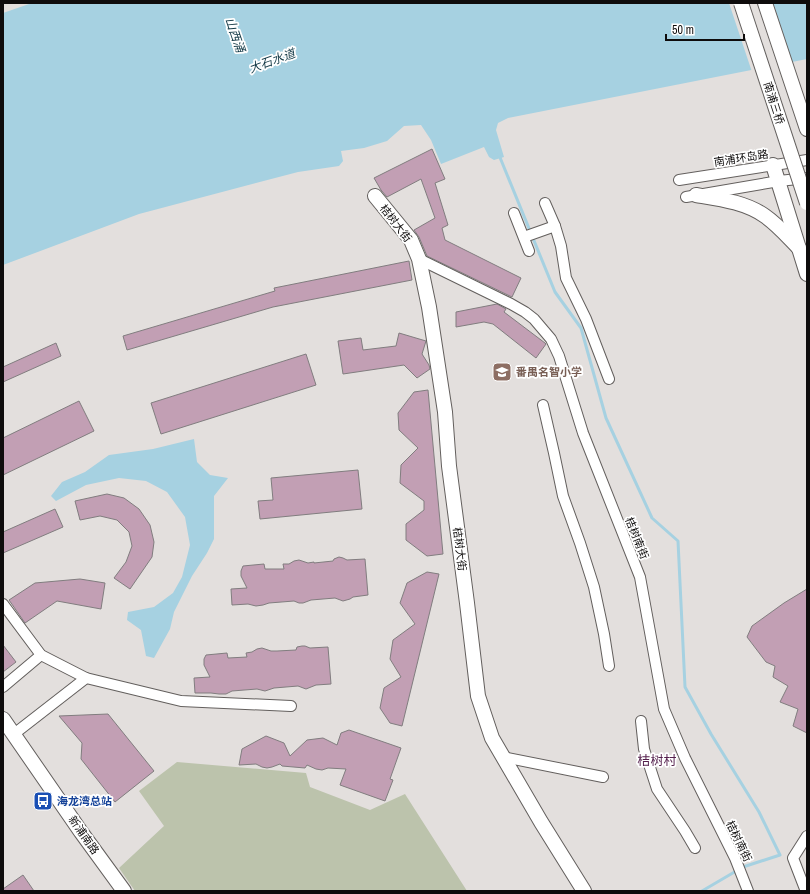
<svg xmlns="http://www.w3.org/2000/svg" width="810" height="894" font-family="'Archivo Narrow','Noto Sans SC',sans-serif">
  <rect width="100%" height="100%" fill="#e3dfdd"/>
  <path fill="#bcc3ac" d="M177 762 306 773 310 787 370 810 405 794 467 891H135L119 868 164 826 139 791Z"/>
  <g fill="#a6d1e1">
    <path d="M32 3H807V59L508 118 498 123 496 130 504 157 494 160 489 157 484 147 441 164 431 140 421 125 404 126 387 141 364 148 341 151 343 161 339 166 298 172 139 214 3 265V13Z"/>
    <path d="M194 439 197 462 210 475 228 478 214 496V539L207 553 192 576 174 612 170 629 154 658 146 656 141 630 127 620 128 612 154 607 173 593 182 577 190 545 185 517 167 492 146 481 119 478 86 485 56 501 51 496 62 482 85 472 109 455 153 449Z"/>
  </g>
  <path fill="#e3dfdd" d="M729 3H773L793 64 752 72Z"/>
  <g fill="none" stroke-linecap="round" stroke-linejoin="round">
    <path stroke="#a6d1e1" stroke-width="3" d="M499 155 555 292 581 328 606 418 652 518 678 541 685 687 711 734 759 812 780 855 743 867 702 891"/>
  </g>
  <g fill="#c29fb4" stroke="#817d7f">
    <path d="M432 149 445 179 435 183 448 225 442 228 445 240 521 278 512 297 427 256 419 237 414 230 435 218 421 179 387 197 381 190 374 178Z"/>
    <path d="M409 261 412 280 273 307 127 350 123 336 275 291 274 288Z"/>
    <path d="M497 304 506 309 504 312 545 343 546 344 536 358 493 324 484 322 456 327V312Z"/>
    <path d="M399 333 426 341 422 354 429 365 430 369 417 378 404 365 343 374 338 341 361 338 363 350 396 346Z"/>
    <path d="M56 343 61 356 3 382V367Z"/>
    <path d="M306 354 316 385 161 434 151 403Z"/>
    <path d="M428 390 443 554 427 556 406 540V524L424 510V501L400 483 401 465 418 448 399 430 398 413 414 392Z"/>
    <path d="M79 401 94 431 3 475V438Z"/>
    <path d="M358 470 362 509 260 519 258 501 273 500 271 478Z"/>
    <path d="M107 494 124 498 139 509 150 525 154 542 152 557 130 589 114 578 126 562 132 546 129 532 117 520 100 516 80 520 75 501Z"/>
    <path d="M55 509 63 527 3 553V532Z"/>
    <path d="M339 557 343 558 347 560 365 559 368 595 353 597 350 599 343 601 335 598 311 600 303 603H299L294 601 269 603 263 605 256 606 248 604 232 605 231 589 247 588 241 576V571L243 566 264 564 265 569H284L283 564H289L294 561 299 560 308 563 314 562V563L333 561 334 559Z"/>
    <path d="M427 572 439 574 402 726 390 723 380 708 384 688 401 677 390 659 393 640 415 624 400 603 407 583Z"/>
    <path d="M80 579 105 583 101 609 57 601 25 623 9 600 35 583Z"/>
    <path d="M807 589V733L793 726 798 709 780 702 788 686 773 677 775 666 766 662 747 637 752 626 784 603Z"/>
    <path d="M3 645 16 662 3 672Z"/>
    <path d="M302 646H305L310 648 328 647 331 684 316 685 306 689 298 686 274 688 265 691 257 689 232 691 226 694H219L211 693H195L194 678 210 677 204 665V659L206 655 227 653 228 658 247 657 246 653 252 652 257 649 262 648 271 651H277L296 650 297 647Z"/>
    <path d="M108 714 154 771 115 802 81 759 82 743 59 716Z"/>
    <path d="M349 730 401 748 390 779 393 780 385 801 340 785 346 769 328 768 322 770 316 769 307 765 305 768 282 766 280 764 272 767 267 768 262 767 256 764 239 765 242 749 266 736 284 743 290 756 307 740 323 738 337 745 341 733Z"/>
    <path d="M23 875 34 891H3V889Z"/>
  </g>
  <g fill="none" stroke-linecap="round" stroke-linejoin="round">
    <defs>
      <g id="street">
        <path d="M679 180 807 160"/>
        <path d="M686 197 779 181 807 178"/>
        <path d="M545 203 555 226 561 246 566 278 586 319 609 379"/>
        <path d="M514 213 529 251"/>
        <path d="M524 237 555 226"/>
        <path d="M419 259 511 304 525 312 534 319 551 339 559 356 583 433 640 577 664 709 685 758 735 858 748 891"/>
        <path d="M543 405 554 453 563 496 580 543 594 587 604 634 609 666"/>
        <path d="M3 604 41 655 86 678 181 701 291 706"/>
        <path d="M3 687 41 655"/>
        <path d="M641 721 644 749 657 789 685 831 695 848"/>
        <path d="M14 734 86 678"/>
        <path d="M503 757 603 777"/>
        <path d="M805 889 793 858 807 836"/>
      </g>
      <g id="secondary">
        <path d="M765 3 807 129"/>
        <path d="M773 165 807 274"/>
        <path d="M696 195C720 199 745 202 765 216 778 225 788 237 799 248"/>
        <path d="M375 196 411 240 419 259 429 307 445 412 449 466 467 603 478 696 492 738 541 822 584 891"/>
        <path d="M3 719 81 832 124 891"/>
      </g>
    </defs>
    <use href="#street" stroke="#635f5d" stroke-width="12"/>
    <use href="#secondary" stroke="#635f5d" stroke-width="16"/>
    <use href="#street" stroke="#fff" stroke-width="10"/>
    <use href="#secondary" stroke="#fff" stroke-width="14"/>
    <defs>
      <path id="secondary-bridge" d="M741 3 807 203"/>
    </defs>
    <use href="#secondary-bridge" stroke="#635f5d" stroke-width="16" stroke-linecap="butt"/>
    <use href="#secondary-bridge" stroke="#fff" stroke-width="14"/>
  </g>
  <defs>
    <symbol id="school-square" viewBox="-11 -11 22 22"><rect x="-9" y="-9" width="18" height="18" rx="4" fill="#8d6e63" stroke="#fff"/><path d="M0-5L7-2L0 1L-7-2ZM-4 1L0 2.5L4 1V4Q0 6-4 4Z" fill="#fff"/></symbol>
    <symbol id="bus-square" viewBox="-11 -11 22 22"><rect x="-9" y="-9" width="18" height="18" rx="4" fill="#1a4fb4" stroke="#fff"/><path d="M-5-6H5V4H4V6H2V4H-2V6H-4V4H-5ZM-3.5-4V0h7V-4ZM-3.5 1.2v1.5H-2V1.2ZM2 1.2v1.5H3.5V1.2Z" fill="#fff"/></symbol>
  </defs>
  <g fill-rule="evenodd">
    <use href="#school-square" x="491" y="361" width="22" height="22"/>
    <use href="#bus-square" x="32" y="790" width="22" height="22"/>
  </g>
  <g text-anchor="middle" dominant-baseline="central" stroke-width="3.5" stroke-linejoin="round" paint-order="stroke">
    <g font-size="11" fill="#0e0c0c" stroke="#fff">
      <text transform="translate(774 103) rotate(72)">南浦三桥</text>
      <text transform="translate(741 158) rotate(-9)">南浦环岛路</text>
      <text transform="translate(396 223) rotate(52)">桔树大街</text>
      <text transform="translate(637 538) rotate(68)">桔树南街</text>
      <text transform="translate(460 549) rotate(83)">桔树大街</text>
      <text transform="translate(84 835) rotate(55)">新浦南路</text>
      <text transform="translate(739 841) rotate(64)">桔树南街</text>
    </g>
    <g font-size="11" font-weight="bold" fill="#785e54" stroke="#fff" text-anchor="start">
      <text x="516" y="372">番禺名智小学</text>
    </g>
    <g font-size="11" font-weight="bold" fill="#164399" stroke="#fff" text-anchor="start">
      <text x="57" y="801">海龙湾总站</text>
    </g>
    <g font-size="12" font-style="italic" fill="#133946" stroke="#fff">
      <text transform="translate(235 35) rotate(71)">山西涌</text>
      <text transform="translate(272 61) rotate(-20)">大石水道</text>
    </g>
    <g font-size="13" fill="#541f4c" stroke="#fff">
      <text x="657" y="760">桔树村</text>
    </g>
  </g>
  <rect width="810" height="894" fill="none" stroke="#0e0c0c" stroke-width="8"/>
  <path d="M666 34v6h78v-6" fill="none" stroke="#0e0c0c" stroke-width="2"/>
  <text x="672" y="34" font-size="12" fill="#0e0c0c" stroke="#ffffff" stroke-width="3" paint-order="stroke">50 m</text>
</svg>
